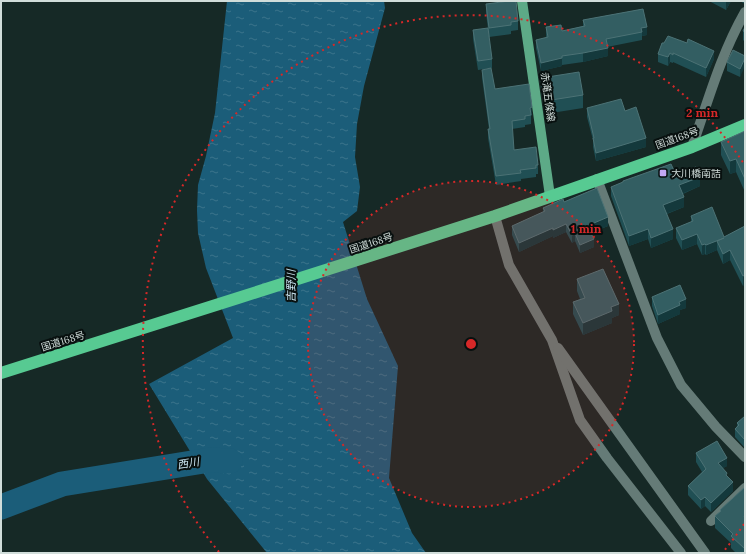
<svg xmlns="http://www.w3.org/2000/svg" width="746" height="554" font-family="Lora,'Noto Sans JP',serif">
  <defs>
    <pattern id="water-ripples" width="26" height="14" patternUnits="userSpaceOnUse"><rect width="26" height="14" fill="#1b5d79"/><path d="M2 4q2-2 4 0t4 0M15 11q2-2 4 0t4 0" fill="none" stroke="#3b748b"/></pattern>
  </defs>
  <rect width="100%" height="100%" fill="#162926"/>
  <path fill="url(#water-ripples)" d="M227 1H384L385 8 364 86 357 124 355 157 360 187 357 211 343 222 367 299 398 366 389 478 412 533 426 553H267L207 479 149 384 233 338 206 268 198 233 197 210 198 185 206 156 215 113Z"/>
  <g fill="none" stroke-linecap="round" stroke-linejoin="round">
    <path stroke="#1b5d79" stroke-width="25" d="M1 507 62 484 210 460 230 461"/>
    <g stroke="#657b77" stroke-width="10">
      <path d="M692 147C708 101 721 54 745 12"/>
      <path d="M597 179 657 338 681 385 716 427 745 457"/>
      <path d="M495 216 509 265 552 340 580 420 607 458 681 553"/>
      <path d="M558 348 705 553"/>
      <path d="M711 521 745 488"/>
    </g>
    <path stroke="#5daa87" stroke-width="10" d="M522 1 550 196"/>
    <path stroke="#57ca92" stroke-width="12" d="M1 373 238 298 495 216 692 147 745 125"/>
  </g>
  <g fill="#204f54">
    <path d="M709 1H731L726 10Z"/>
    <path d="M740 1H745V4Z"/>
    <path d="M486 4 518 21V30L511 31V34L489 37 486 13Z"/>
    <path d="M643 9 647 35 642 36V40L607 47 608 56 583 62 562 65V66L541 71 536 48V40L546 38V27L562 31 583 26V20Z"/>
    <path d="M745 27V42L743 40V31Z"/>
    <path d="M473 30 492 59V68L478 70 473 39Z"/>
    <path d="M662 43 714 59 706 77 673 62V63L670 62 668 66 658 62V54Z"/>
    <path d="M745 56 740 77 727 71V62Z"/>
    <path d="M482 70 495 89 532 116H531V124L525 125V127L512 129 514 150 538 165V174H536V177L521 179V181L496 185 488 138V129H489L482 78Z"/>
    <path d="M541 78 583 95V108L545 114 541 90Z"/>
    <path d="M587 108 625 111 646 147 596 161 593 147V140L587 117Z"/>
    <path d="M745 131V192L736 172 730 174 721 155V142Z"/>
    <path d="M676 175 700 186 683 194 684 207 667 214 673 239 651 248 648 239 629 246 611 196V187Z"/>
    <path d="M564 202 608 226 591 233 594 247 580 253 575 241 572 243 566 232 553 238V236L519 252 512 235V226L543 212V208Z"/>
    <path d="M691 216 724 237 745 226 743 286 730 260 723 264 717 250 706 255 705 254 702 255 697 244 682 250 676 238V228L691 222Z"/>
    <path d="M577 279 619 315 612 318V323L583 335 573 314V302L580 299 577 291Z"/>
    <path d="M652 297 686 308 680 310V314L658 324 652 306Z"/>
    <path d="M745 416V448L735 437V429L737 426V423Z"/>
    <path d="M696 453 727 466 723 468 727 477 733 491 711 512 705 506 701 509 688 495V486L702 472 696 462Z"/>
    <path d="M745 487V553H736L731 548V543L715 528V516L720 512V510Z"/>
  </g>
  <g fill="#14393c">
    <path d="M726 1H731L726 10Z"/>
    <path d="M647 27V35L642 36V32L641 28Z"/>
    <path d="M608 48V56L583 62V53Z"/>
    <path d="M714 51V59L706 77V68Z"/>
    <path d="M670 53V62L668 66V57Z"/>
    <path d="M562 58V66L541 71V63Z"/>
    <path d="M745 58V66L740 77V69Z"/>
    <path d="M532 107V116H531L530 108Z"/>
    <path d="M646 138V147L596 161V153Z"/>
    <path d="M736 159V172L730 174V161Z"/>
    <path d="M700 177V186L679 195V185Z"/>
    <path d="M684 197V207L663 215V205Z"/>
    <path d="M608 217V226L587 234V226Z"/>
    <path d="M566 224V232L553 238V230Z"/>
    <path d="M553 228V236L519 252V243Z"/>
    <path d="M648 229V239L629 246V236Z"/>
    <path d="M673 229V239L651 248V238Z"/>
    <path d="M575 233V241L572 243V235Z"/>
    <path d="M697 234V244L682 250V240Z"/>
    <path d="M724 238 717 241V250L706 255V245Z"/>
    <path d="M594 239V247L580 253V245Z"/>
    <path d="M705 244V254L702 255V245Z"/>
    <path d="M730 250V260L723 264V254Z"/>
    <path d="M745 275V285L743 286V276Z"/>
    <path d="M686 299V308L680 310V314L658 324V315L679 302Z"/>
    <path d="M619 304V315L612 318V323L583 335V323L611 307Z"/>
    <path d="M727 458V466L718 471V463Z"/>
    <path d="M733 482V491L711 512V503Z"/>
    <path d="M705 497V506L701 509V500Z"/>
  </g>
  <g fill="#335e62" stroke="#4c7275">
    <path d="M509 1H516L518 21 511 22V25L489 28 486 4Z"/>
    <path d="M643 9 647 27 641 28 642 32 606 39 608 48 583 53 562 56V58L541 63 536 40 548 37 546 27 561 25 562 31 585 26 583 20Z"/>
    <path d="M745 27V32L743 31Z"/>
    <path d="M488 28 492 59 478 61 473 30Z"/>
    <path d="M668 36 687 43 688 39 714 51 706 68 673 53V55L670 53 668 57 658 54 662 43H664Z"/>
    <path d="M733 50 745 56V58L740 69 727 62Z"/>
    <path d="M491 68 495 89 529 84 532 107 530 108 531 115 525 116V119L512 121 514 150 536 147 538 165H536V168L520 170 521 173 496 176 488 129H490L482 70Z"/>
    <path d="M579 72 583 95 545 101 541 78Z"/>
    <path d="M621 99 625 111 636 107 646 138 596 153 593 138H594L587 108Z"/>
    <path d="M745 131V179L736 159 730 161 721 142Z"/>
    <path d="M671 164 676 175 696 167 700 177 679 185 684 197 663 205 673 229 651 238 648 229 629 236 611 187 623 182V181Z"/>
    <path d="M597 188 608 217 587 226 594 239 580 245 575 233 572 235 566 224 553 230V228L519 243 512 226 545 211 543 208 563 199 564 202Z"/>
    <path d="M712 207 724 237 745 226V275L743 276 730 250 723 254 717 241 724 238 706 245 705 244 702 245 697 234 682 240 676 228 693 221 691 216Z"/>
    <path d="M603 269 619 304 611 307 612 311 583 323 573 302 585 298 577 279Z"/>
    <path d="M680 285 686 299 679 302 680 305 658 315 652 297Z"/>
    <path d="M745 416V440L735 429 739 425 737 423Z"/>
    <path d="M717 441 727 458 718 463 727 473 726 475 733 482 711 503 705 497 701 500 688 486 706 469 696 453Z"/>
    <path d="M745 487V515L744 516 745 518V549L731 536 733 534 715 516 721 511 720 510Z"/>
  </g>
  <circle cx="471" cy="344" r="163" fill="#d62828" fill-opacity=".12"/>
  <g fill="none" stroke="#d62828" stroke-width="2" stroke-dasharray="2 4">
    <circle cx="471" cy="344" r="163"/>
    <path d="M744 524A327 327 0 0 1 723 552M219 552A327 327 0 1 1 744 164"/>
  </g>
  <rect fill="#c2a8f3" stroke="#08100f" stroke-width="1.5" x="659" y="169" width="8" height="8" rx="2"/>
  <g text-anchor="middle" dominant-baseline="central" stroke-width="4" stroke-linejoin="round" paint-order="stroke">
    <g font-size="10" fill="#d1ddda" stroke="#08100f">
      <text transform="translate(548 97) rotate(82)">赤滝五條線</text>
      <text transform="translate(677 138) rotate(-20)">国道168号</text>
      <text transform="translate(371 243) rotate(-18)">国道168号</text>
      <text transform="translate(63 341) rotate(-17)">国道168号</text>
    </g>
    <g font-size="10" fill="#d1ddda" stroke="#08100f" text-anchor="start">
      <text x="671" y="173">大川橋南詰</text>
    </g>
    <g font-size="11" font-style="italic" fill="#c8e2ee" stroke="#08100f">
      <text transform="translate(291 286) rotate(-90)">吉野川</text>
      <text transform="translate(188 463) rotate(-9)">西川</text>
    </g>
  </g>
  <circle cx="471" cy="344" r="6" fill="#d62828" stroke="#08100f" stroke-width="2"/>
  <g font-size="12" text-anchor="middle" font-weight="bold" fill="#d62828" stroke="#08100f" stroke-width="4" stroke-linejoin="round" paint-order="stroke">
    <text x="702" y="117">2 min</text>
    <text x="586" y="233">1 min</text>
  </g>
  <rect width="746" height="554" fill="none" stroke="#d1ddda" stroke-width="4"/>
</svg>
